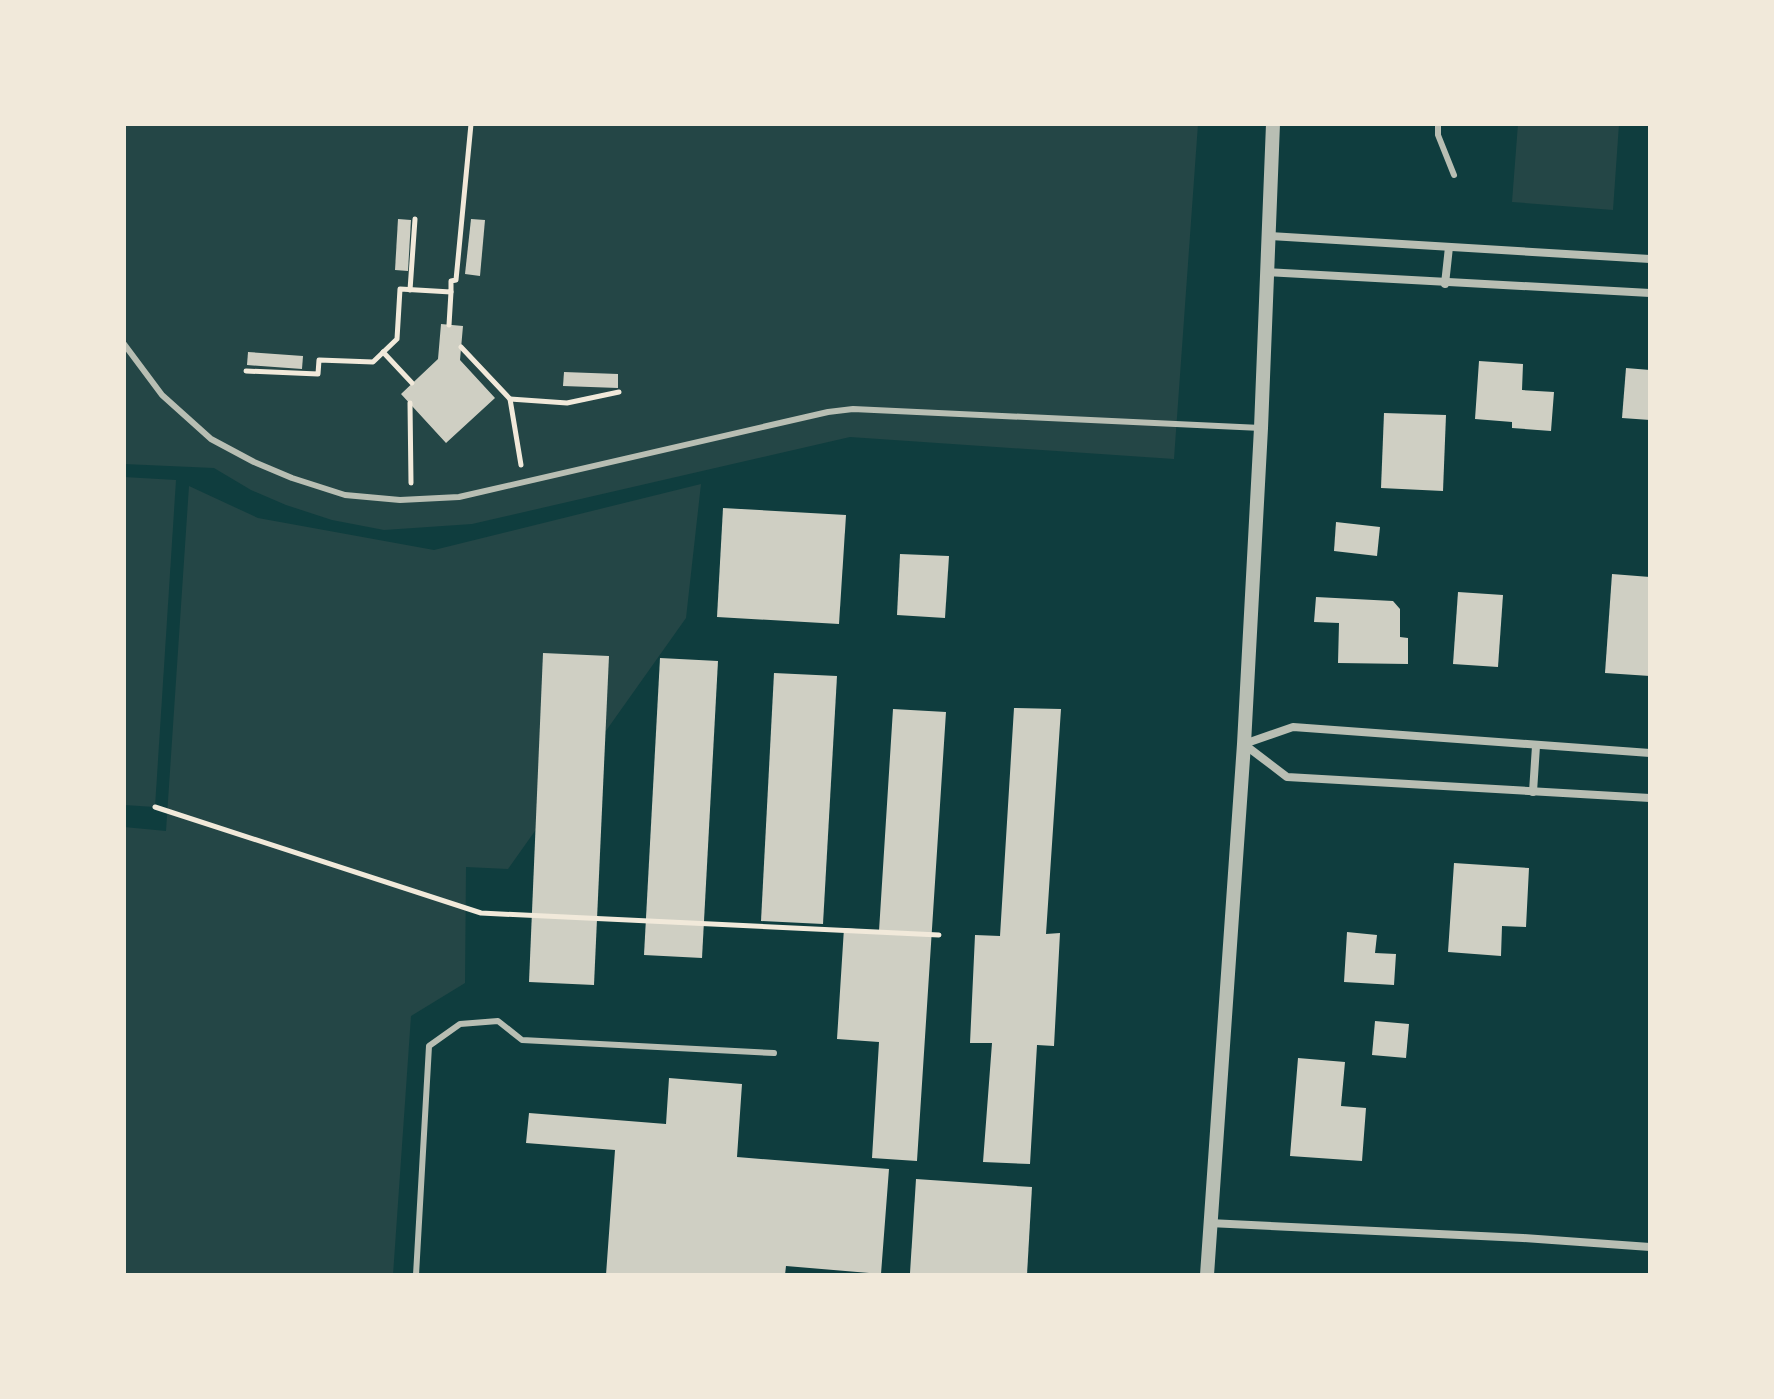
<svg xmlns="http://www.w3.org/2000/svg" width="1774" height="1399" font-family="Overpass,sans-serif">
  <rect width="100%" height="100%" fill="#0f3d3e"/>
  <g fill="#244646">
    <path d="M124 124H1198L1174 459 850 437 472 524 384 530 332 520 286 505 251 490 214 468 124 464Z"/>
    <path d="M1518 124H1619L1613 210 1512 202Z"/>
    <path d="M124 477 176 480 155 807 124 805Z"/>
    <path d="M701 484 686 618 508 869 466 867 465 983 411 1016 393 1275H124V827L166 831 189 486 258 518 434 550Z"/>
  </g>
  <g fill="#cfcfc3">
    <path d="M398 219 411 220 408 271 395 270Z"/>
    <path d="M471 219 485 220 480 276 465 274Z"/>
    <path d="M441 324 463 326 460 360 495 398 446 443 401 394 438 359Z"/>
    <path d="M248 352 303 356 302 369 247 365Z"/>
    <path d="M1479 361 1523 364 1522 390 1554 392 1551 431 1512 428V422L1475 419Z"/>
    <path d="M1626 368 1650 370V420L1622 418Z"/>
    <path d="M564 372 618 374V388L563 386Z"/>
    <path d="M1384 413 1446 415 1443 491 1381 488Z"/>
    <path d="M723 508 846 515 839 624 717 617Z"/>
    <path d="M1336 522 1380 527 1377 556 1334 551Z"/>
    <path d="M900 554 949 556 945 618 897 615Z"/>
    <path d="M1612 574 1650 577V676L1605 673Z"/>
    <path d="M1458 592 1503 595 1498 667 1453 664Z"/>
    <path d="M1316 597 1393 601 1400 609V637L1408 638V664L1338 663 1339 623 1314 622Z"/>
    <path d="M543 653 609 656 594 985 529 982Z"/>
    <path d="M660 658 718 661 702 958 644 955Z"/>
    <path d="M774 673 837 676 823 924 761 921Z"/>
    <path d="M1014 708 1061 709 1046 934 1060 933 1054 1046 1037 1045 1030 1164 983 1162 992 1043H970L975 935 1000 936Z"/>
    <path d="M893 709 946 712 917 1161 872 1158 879 1042 837 1039 844 928 879 931Z"/>
    <path d="M1454 863 1529 868 1526 927 1502 926 1501 956 1448 952Z"/>
    <path d="M1347 932 1377 935 1375 953 1396 954 1394 985 1344 982Z"/>
    <path d="M1375 1021 1409 1024 1406 1058 1372 1055Z"/>
    <path d="M1298 1058 1345 1062 1341 1106 1366 1108 1362 1161 1290 1156Z"/>
    <path d="M669 1078 742 1084 737 1157 889 1169 881 1274 786 1266 785 1275H606L615 1150 526 1143 529 1113 666 1124Z"/>
    <path d="M916 1179 1032 1187 1027 1275 910 1273Z"/>
  </g>
  <g fill="none" stroke-linecap="round" stroke-linejoin="round">
    <g stroke="#f1e9da" stroke-width="5">
      <path d="M410 290 415 219"/>
      <path d="M449 325 451 292"/>
      <path d="M461 347 510 399"/>
      <path d="M383 352 412 383"/>
      <path d="M246 371 318 374 319 360 373 362 397 339 400 289 451 292V281L456 280 471 124"/>
      <path d="M410 403 411 483"/>
      <path d="M521 465 510 399 567 403 619 392"/>
      <path d="M155 807 481 913 939 935"/>
    </g>
    <g stroke="#b8beb3" stroke-width="6">
      <path d="M1438 124V135L1454 175"/>
      <path d="M124 344 162 395 211 439 254 462 292 478 345 495 400 500 459 497 828 412 853 409 1261 428"/>
      <path d="M416 1275 429 1046 460 1024 498 1021 522 1040 774 1053"/>
    </g>
    <g stroke="#b8beb3" stroke-width="8">
      <path d="M1269 236 1650 259"/>
      <path d="M1267 272 1650 293"/>
      <path d="M1445 284 1449 247"/>
      <path d="M1244 744 1293 727 1650 753"/>
      <path d="M1245 745 1287 777 1650 798"/>
      <path d="M1533 792 1536 746"/>
      <path d="M1209 1223 1523 1238 1650 1247"/>
    </g>
    <path stroke="#b8beb3" stroke-width="14" d="M1207 1275 1244 744 1261 428 1273 124"/>
  </g>
  <rect width="1774" height="1399" fill="none" stroke="#f1e9da" stroke-width="252"/>
</svg>
